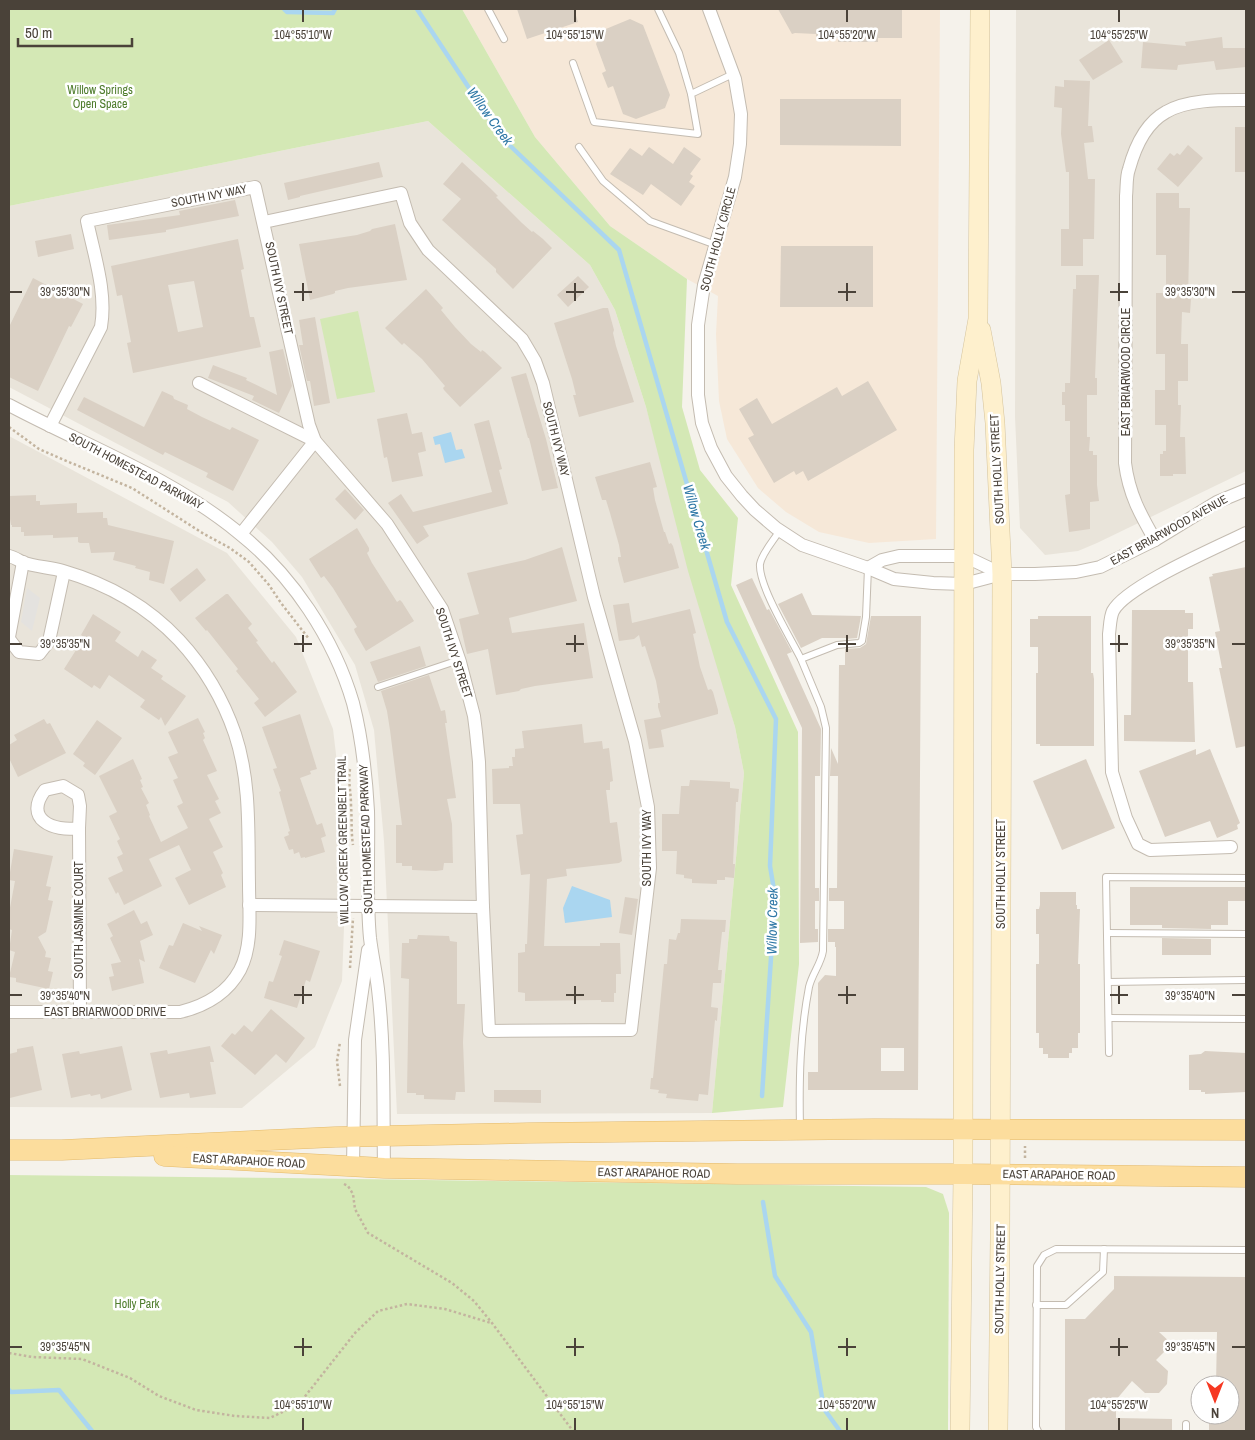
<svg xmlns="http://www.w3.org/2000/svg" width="1255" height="1440" font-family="'Archivo Narrow',sans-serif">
  <rect width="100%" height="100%" fill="#f5f2eb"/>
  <g fill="#e9e4da">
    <path d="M1016 9H1246V471L1097 543 1078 551 1045 555 1020 528 1015 417Z"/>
    <path d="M428 121 590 265 615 310 646 407 735 727 744 773 712 1113 397 1114 384 841 374 730 355 665 302 577 272 542 228 502 9 387V206Z"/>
    <path d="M9 436 227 553 296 637 333 729 347 847 342 981 315 1047 242 1108 9 1107Z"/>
  </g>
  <path fill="#f6e8d8" d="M462 9H940L936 539 869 543 819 532 786 512 758 488 727 439 719 401 716 334 718 296 687 279 610 226 535 137Z"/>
  <g fill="#d4e8b5">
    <path d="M9 9H462L535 137 610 226 687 279 682 407 700 470 738 518 731 585 798 732 799 964 783 1107 712 1113 744 773 735 727 688 571 646 407 615 310 590 265 428 121 9 206Z"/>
    <path d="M358 311 375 392 337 399 320 319Z"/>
    <path d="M9 1175 287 1178 926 1187 943 1194 949 1213 948 1431H9Z"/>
  </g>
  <path fill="#e4e2df" d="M27 588 40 598 32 631 21 622Z"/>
  <g fill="#aad6f0">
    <path d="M451 432 456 450 462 449 465 458 445 463 440 444 435 445 433 437Z"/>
    <path d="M572 886 610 900 612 917 565 923 563 908Z"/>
  </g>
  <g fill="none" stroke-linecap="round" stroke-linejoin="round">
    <g stroke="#aad6f0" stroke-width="4.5">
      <path d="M284 9 287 12 333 13 335 9"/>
      <path d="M417 9 502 138 619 250 727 622 776 719 770 866 775 896 762 1096"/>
      <path d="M763 1202 775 1276 811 1332 824 1409 840 1431"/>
      <path d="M9 1390 11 1392 59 1390 92 1431"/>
    </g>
  </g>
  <g fill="#dad0c4" fill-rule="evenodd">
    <path d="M517 9H574L578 22 527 39Z"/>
    <path d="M778 9H902V38H878V42H838V38H816V34L795 33 792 34Z"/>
    <path d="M630 19 643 25 670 95 665 108 636 119 623 114 613 86 608 88 602 73 606 71 596 44 601 31Z"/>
    <path d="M1222 37 1223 48H1246V67L1216 70 1214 61 1178 65 1177 70 1141 68 1143 42 1186 46 1185 42Z"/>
    <path d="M1109 40 1123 62 1093 80 1079 60Z"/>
    <path d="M1064 80 1090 81 1088 126H1092L1094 142 1084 143 1088 179H1095L1094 239H1083V266H1061V229H1069V172H1066L1061 134 1062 108 1054 107 1055 86 1064 87Z"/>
    <path d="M780 99H901V146L780 145Z"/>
    <rect x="1235" y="127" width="11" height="45"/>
    <path d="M1188 145 1203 158 1178 187 1157 169 1170 153 1174 156 1177 153 1180 155Z"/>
    <path d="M649 147 673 164 684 147 701 159 690 174 693 176 689 182 695 186 681 206 651 184 643 195 610 174 630 148 642 156Z"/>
    <path d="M379 162 383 177 300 196V197L288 200 284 183Z"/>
    <path d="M462 162 490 188 498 196 496 197 522 223 532 232 533 231 543 239 552 248 513 289 496 272V269L442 220 461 199 443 184Z"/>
    <path d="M1156 193H1179V208H1190L1188 299H1191L1190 313 1182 312 1181 344H1188V381H1178V405H1181L1180 437H1185L1186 474H1173V476H1160V454H1163V451H1166V425H1155V390H1165V354H1156V293H1166V255H1156Z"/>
    <path d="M235 200 239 216 166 230V232L109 240 107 225 180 215 179 211Z"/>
    <path d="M395 224 407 280 348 288 335 291V293L333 294 310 300 299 244 357 235 370 231 372 229Z"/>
    <path d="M71 234 74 249 38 257 35 241Z"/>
    <path d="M238 239 244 269 241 270 250 317H254L261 347 133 373 127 343 131 342 122 295 117 296 111 266ZM194 281 203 327 178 332 168 285Z"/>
    <path d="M781 246H873V307H780Z"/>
    <path d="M1076 275H1099L1095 378H1097V395H1087V437H1090L1089 451H1093V455H1097V485L1099 501 1090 502V529L1069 532 1065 495 1070 494V421H1065V405H1062V392H1065V383H1070L1073 289H1076Z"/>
    <path d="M578 276 589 287 568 307 557 295Z"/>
    <path d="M33 278 83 304 71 327 69 326 38 391 9 377V327Z"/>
    <path d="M426 289 443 308 441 310 455 327 471 344 481 352 482 350 485 352 502 368 460 407 444 390 443 388 445 386 422 359 404 343 402 345 385 328Z"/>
    <path d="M603 308H608L614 330 613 333 616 346 634 402 579 417 573 395H576L572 379 554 323Z"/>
    <path d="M315 317 330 403 314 406 310 381H307L299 345H303L299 320Z"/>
    <path d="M283 349 292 386 279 413 252 400 254 396 208 378 213 365 247 378 246 380 277 395 269 352Z"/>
    <path d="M526 373 546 439 558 488 542 491 529 438H528L511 377Z"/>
    <path d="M868 381 897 430 808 481 803 471 796 475 794 471 774 483 748 438 754 435 739 409 757 398 772 424 837 387 842 396Z"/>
    <path d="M162 391 173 396 174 399 188 405 187 409 202 417 230 430 232 427 259 440 233 491 206 477 208 473 165 452 163 455 77 410 84 397 144 427Z"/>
    <path d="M407 413 412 434 422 432 426 451 418 453 423 476 392 482 387 457 384 458 377 419Z"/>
    <path d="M489 420 502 469 499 470 508 504 423 526 429 536 417 544 388 503 401 494 413 512 492 492 474 424Z"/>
    <path d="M650 462 657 487 653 488 655 500 664 532H665L669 544 671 543 673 546 679 568 624 583 618 560V557H621L619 545 610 513 606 500H602L595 477Z"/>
    <path d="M345 489 364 510 355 520 335 499Z"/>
    <path d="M36 495V501H40V505L77 503V513L103 512V518H107L108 525 174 541 164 584 149 580 150 572 135 568 136 566 113 560 115 552 91 553 89 543H80L78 542V537L53 538V535L24 536V532H21V527H12V525H11L10 519H9V496Z"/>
    <path d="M357 528 369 548V551L367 553 372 563 397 602 400 600 402 602 414 621 366 651 355 632 354 629 357 627 333 588 324 576 321 578 309 559Z"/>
    <path d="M562 547 577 601 509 618 512 633 584 623 593 678 535 686 521 689 519 691 496 695 488 649 467 654 459 619 479 614 467 573 525 560Z"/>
    <path d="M1246 567V746L1236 748 1219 668H1222L1215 632 1220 631 1209 577 1213 576 1212 574Z"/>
    <path d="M197 568 206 580 180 602 170 589Z"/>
    <path d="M752 578 767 610 769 609 792 652 787 654 821 729 820 776H815V888H819V901H815V929H818V942L800 943 802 728 736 585Z"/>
    <path d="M802 593 812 615 861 616 857 638 846 639V638H822L801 648 778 604Z"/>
    <path d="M226 594H228L252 624 248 628 258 641 256 642 272 663 274 661 297 692 265 717 254 703 259 699 236 671 238 669 207 630 206 631 195 618Z"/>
    <path d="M629 603 632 623 690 609 696 633 693 634 700 667 708 690 711 689 713 692 718 710V714L661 730 664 747 649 749 644 720 661 717 658 707V703H660L656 681 645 646 642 647 639 635 634 639 619 641 613 605Z"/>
    <path d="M1132 610H1185V613H1193V629H1188V682H1193L1195 742 1124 741V715H1131Z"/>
    <path d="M93 614 121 632 115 641 138 657 142 650 157 660 151 668 163 676 161 679 186 696 165 726 161 717 159 720 140 707 145 700 109 675 100 689 94 685 92 688 64 669 83 639 84 637 81 635Z"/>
    <path d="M871 616H921L918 1090H808V1072H818V983L825 975 836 976V947H835V942H828V929H844V901H829V888H837L838 776H830L831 748 838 764 839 665H845V649L860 648 866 644ZM881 1048H904V1071H881Z"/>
    <path d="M1038 616H1091V673H1093L1094 679V746H1040V744H1036V673H1038V647H1030V619H1038Z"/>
    <path d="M420 646 426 666 378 682 370 662Z"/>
    <path d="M429 675 441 711 445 710 447 723H445L456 798 447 799 452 824 453 863H444L443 870 436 871 412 870V866H402V863H396V825H402L390 730 387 711 381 691Z"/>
    <path d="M300 714 317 769 310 771 311 774 300 778 316 823 317 825 322 823 326 836 321 838 325 852 305 858V857L301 858 299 852 294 854 293 849 289 850 284 837 289 835 288 832 290 831 279 792 281 791 273 769 277 768 262 727Z"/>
    <path d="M198 718 205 732 203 733 205 738 203 740 217 771 207 775 219 799 215 801 221 813 209 819 223 847 213 852 223 873 221 875 226 887 189 905 175 878 191 870 179 845 149 859 162 886 124 905 118 892 116 894 108 878 123 871 117 857 123 854 117 841 120 839 109 816 117 812 99 776 133 759 142 779 140 780 143 787 141 788 149 803 146 805 150 815 149 816 161 842 188 828 177 806 183 803 173 780 178 778 168 757 178 753 168 732Z"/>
    <path d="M44 719 47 724 50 723 66 753 18 777 9 758V745L17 740 14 735Z"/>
    <path d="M97 720 122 738 95 775 83 766 85 763 73 754Z"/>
    <path d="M582 724 584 743 602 741 603 749 609 748 613 781 610 782V790H606L609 814 610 823 617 822 622 861 619 863 566 869 567 876 547 879 544 946H600V943H620L621 974H616V993H614V1002H601V1000L525 1001V993L518 992V953L525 952V944H527L530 874 521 875 516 835 523 834 520 804H493L492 769 509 768V766H513L512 757H515V749L524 748 522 731Z"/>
    <path d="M1196 749V755L1210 749 1240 823 1237 825 1238 829 1217 838 1210 821 1165 837 1139 771Z"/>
    <path d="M1086 759 1115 828 1062 850 1033 781Z"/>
    <path d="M690 780 730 782V788L739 789 738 802H736L733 864H735L734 878 725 877V880H717V884L692 883V879L684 878V875L676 874 677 851H662V814H679L681 786H689Z"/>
    <path d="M14 849 53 856 46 886 51 887 48 900 53 901 46 932 38 937 46 952 45 957 51 958 48 971 53 972 49 989 16 982V978L9 977 15 952 9 950 12 930 9 929V913L15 881 9 880V878Z"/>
    <path d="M1130 887H1246V901H1228V925H1211V929L1162 928V925H1130Z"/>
    <path d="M1040 892H1076V905H1077V909H1080L1078 964H1080V1033H1078V1048H1072V1053H1069V1058H1048V1054H1043V1048H1039V1033H1036V964H1039V934H1036V909H1039L1040 905Z"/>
    <path d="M625 897 638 899 632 935 619 933Z"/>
    <path d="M134 910 141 924 147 921 153 935 140 941 145 962 139 959 144 983 112 991 109 977 114 976 111 964 121 962 110 938 113 936 107 924Z"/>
    <path d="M681 919 726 920 725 932H722L718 970H722L721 983H713L711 1007 718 1008 717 1021 715 1020 708 1095 699 1094 698 1101 666 1098 667 1094 658 1093 659 1090 650 1089 651 1078H653L664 964H667L669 939 676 940 678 933H680Z"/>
    <path d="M183 923 202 931 199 926 222 935 214 954 211 950 195 983 159 968 169 945 173 946Z"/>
    <path d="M418 935 449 936 450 941 457 942V1004H465L463 1042 465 1092H456L455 1100 424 1099V1095H416V1093H407L409 979 401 978 402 943H409V939H417Z"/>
    <path d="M1162 938 1211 939V955H1162Z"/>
    <path d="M284 940 320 951 310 982 306 980 297 1008 264 998 269 981 273 982 282 956 279 955Z"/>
    <path d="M271 1009 305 1038 286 1063 276 1054 255 1075 221 1046 232 1033 235 1035 244 1025 252 1032Z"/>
    <path d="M33 1046 42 1090 10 1098 9 1054 17 1052V1049Z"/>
    <path d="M122 1046 132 1090 101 1099 100 1094 91 1096 90 1094 71 1098 62 1054 79 1051 80 1054Z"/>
    <path d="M210 1046 214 1062H210L216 1094 190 1098 189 1093 160 1098 150 1053 167 1050 168 1054Z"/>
    <path d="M1205 1051 1246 1053V1092L1205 1094V1092H1201V1090H1189V1055L1201 1054Z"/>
    <path d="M494 1090H541V1103L494 1102Z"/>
    <path d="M1114 1276 1246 1277V1430H1209V1415H1230V1385H1216L1217 1332H1159L1172 1344 1156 1360 1168 1371 1167 1384 1159 1393H1145L1132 1381 1116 1400V1418L1172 1419V1431H1065V1319H1085L1114 1289Z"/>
  </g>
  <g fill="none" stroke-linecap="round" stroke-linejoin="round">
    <defs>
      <g id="lane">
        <path d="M488 9 504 39"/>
        <path d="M658 9 679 53 691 94"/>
        <path d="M573 63 594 122 698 134 691 94 733 74"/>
        <path d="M579 147 603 181 650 221 716 245"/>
        <path d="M780 530C774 540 762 553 760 564 758 585 791 639 801 659"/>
        <path d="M378 687 459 660"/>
        <path d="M1107 933 1246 934"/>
        <path d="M1108 982 1246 980"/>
        <path d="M1109 1018 1246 1019"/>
        <path d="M1109 1053 1106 877 1246 878"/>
        <path d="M800 1127C799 1079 800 1034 809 987 812 974 821 964 823 951L826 728 821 707 801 659 837 645 859 643 862 641 866 617 868 568"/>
        <path d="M1036 1305H1066L1103 1272 1104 1249"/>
        <path d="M1186 1424V1431"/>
        <path d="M1038 1431 1036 1427 1037 1266 1044 1255 1056 1249 1246 1250"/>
      </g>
      <g id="street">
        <path d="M709 9 735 79 741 114 740 144 735 177 704 285 698 325V395L702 423 711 448 726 476 742 496 755 510 776 528 802 545 868 568 894 579 933 583 964 584 1002 574H1035L1076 572 1100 567 1155 540 1217 502 1246 490"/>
        <path d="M199 383 315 441 387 524 442 609 460 662 474 716 476 732 479 762 483 907 489 1031 631 1030 650 868 648 807 635 741 594 597 543 383 535 361 522 339 428 250 410 223 401 193 264 222"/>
        <path d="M9 405C86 446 171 477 239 533 292 575 334 638 353 703 362 738 366 775 368 811 369 853 366 896 370 938 372 955 376 972 378 989 385 1048 383 1109 384 1168"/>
        <path d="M50 426 101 327C107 292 94 255 87 221L255 187 309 425 315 441 241 534"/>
        <path d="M1155 540C1140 514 1129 494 1125 463L1126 196C1127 187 1126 177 1129 169 1135 147 1146 123 1166 112 1188 99 1222 100 1246 100"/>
        <path d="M9 556C14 557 18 560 22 562 35 567 50 567 63 571 108 584 147 606 179 640 204 667 223 699 235 734 251 782 248 834 249 884 249 912 253 945 240 970 227 994 205 1006 180 1012H9"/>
        <path d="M868 568 882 560 899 556H964L1002 574"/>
        <path d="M9 637 23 562"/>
        <path d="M9 639 19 652 39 654 49 641 64 572"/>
        <path d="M79 828 80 806 78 795 63 786 45 790C23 819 53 832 79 828L80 1012"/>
        <path d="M1231 847 1150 850 1138 844 1126 818 1112 772 1109 634C1110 627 1110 617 1113 611 1126 586 1218 547 1246 533"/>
        <path d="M249 905 483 907"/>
        <path d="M353 1167 355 1040 368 950"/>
      </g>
      <g id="secondary">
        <path d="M981 330 991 383 995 423 1002 574 1000 1238 998 1431"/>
        <path d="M960 1431 963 1174 964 450 967 381 978 319 980 9"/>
      </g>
      <g id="primary">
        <path d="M9 1150H62L335 1137 528 1133 874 1129 1246 1130"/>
        <path d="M164 1156 384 1168 737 1174H963L1246 1177"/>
      </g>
    </defs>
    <use href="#lane" stroke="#c4bcb1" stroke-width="8"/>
    <use href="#street" stroke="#c4bcb1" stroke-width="14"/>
    <use href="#secondary" stroke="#d4c39c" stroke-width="20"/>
    <use href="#primary" stroke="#e3ba6c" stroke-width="21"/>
    <g stroke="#c3b49f" stroke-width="2.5" stroke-dasharray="2.5 2.5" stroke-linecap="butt">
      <path d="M9 427 39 449 64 460 132 488 204 534 230 548 249 562 269 585 281 603 309 639"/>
      <path d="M350 769C348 782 351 792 351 805 352 819 351 832 353 845"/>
      <path d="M350 968 353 918"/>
      <path d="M340 1086 337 1061 340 1042"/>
      <path d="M1025 1158V1146"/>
      <path d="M344 1184 348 1186 353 1194 355 1209 368 1233 452 1283 474 1301 492 1323 573 1431"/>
      <path d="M9 1353 32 1357 82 1359 130 1378 159 1396 196 1410 235 1416 270 1418 299 1404 355 1333 378 1311 407 1304 445 1309 491 1323"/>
    </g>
    <use href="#lane" stroke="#fff" stroke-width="6"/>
    <use href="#street" stroke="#fff" stroke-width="12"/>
    <use href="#secondary" stroke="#fef0cd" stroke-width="19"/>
    <use href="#primary" stroke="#fcdd9d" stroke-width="20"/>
  </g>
  <path fill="none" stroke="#4a4239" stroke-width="2" d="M303 10V22M575 10V22M847 10V22M1119 10V22M303 283V301M575 283V301M847 283V301M1119 283V301M10 292H22M294 292H312M566 292H584M838 292H856M1110 292H1128M1232 292H1245M303 635V652M575 635V652M847 635V652M1119 635V652M10 644H22M294 644H312M566 644H584M838 644H856M1110 644H1128M1232 644H1245M303 986V1004M575 986V1004M847 986V1004M1119 986V1004M10 995H22M294 995H312M566 995H584M838 995H856M1110 995H1128M1232 995H1245M303 1338V1356M575 1338V1356M847 1338V1356M1119 1338V1356M10 1347H22M294 1347H312M566 1347H584M838 1347H856M1110 1347H1128M1232 1347H1245M303 1418V1430M575 1418V1430M847 1418V1430M1119 1418V1430"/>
  <g text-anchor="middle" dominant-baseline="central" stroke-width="5" stroke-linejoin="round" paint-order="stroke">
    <g font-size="12" fill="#4e7c2c" stroke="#fff">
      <text x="100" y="90">Willow Springs<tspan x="100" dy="14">Open Space</tspan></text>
      <text x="137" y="1304">Holly Park</text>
    </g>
    <g font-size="12" fill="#4a4239" stroke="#fff">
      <text transform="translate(209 196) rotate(-11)">SOUTH IVY WAY</text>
      <text transform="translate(718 239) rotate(-75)">SOUTH HOLLY CIRCLE</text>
      <text transform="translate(279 288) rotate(78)">SOUTH IVY STREET</text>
      <text transform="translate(1126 372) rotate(-90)">EAST BRIARWOOD CIRCLE</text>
      <text transform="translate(556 439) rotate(76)">SOUTH IVY WAY</text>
      <text transform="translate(997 469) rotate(-93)">SOUTH HOLLY STREET</text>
      <text transform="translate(136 471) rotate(28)">SOUTH HOMESTEAD PARKWAY</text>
      <text transform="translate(1169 530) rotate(-29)">EAST BRIARWOOD AVENUE</text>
      <text transform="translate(454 653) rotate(72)">SOUTH IVY STREET</text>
      <text transform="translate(366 839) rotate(-92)">SOUTH HOMESTEAD PARKWAY</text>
      <text transform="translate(343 840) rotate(-91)">WILLOW CREEK GREENBELT TRAIL</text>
      <text transform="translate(647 848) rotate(-90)">SOUTH IVY WAY</text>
      <text transform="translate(1001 874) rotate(-90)">SOUTH HOLLY STREET</text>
      <text transform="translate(79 920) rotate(-90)">SOUTH JASMINE COURT</text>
      <text x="105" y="1012">EAST BRIARWOOD DRIVE</text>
      <text transform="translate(249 1161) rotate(3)">EAST ARAPAHOE ROAD</text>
      <text transform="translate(654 1173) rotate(1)">EAST ARAPAHOE ROAD</text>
      <text transform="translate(1059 1175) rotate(1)">EAST ARAPAHOE ROAD</text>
      <text transform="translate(1000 1279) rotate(-89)">SOUTH HOLLY STREET</text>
    </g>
    <g font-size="14" font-style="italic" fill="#2f78a6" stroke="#fff">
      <text transform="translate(490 116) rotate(54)">Willow Creek</text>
      <text transform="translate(697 517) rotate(74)">Willow Creek</text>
      <text transform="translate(772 921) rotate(-89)">Willow Creek</text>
    </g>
  </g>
  <g font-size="12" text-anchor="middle" fill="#4a4239" stroke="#fff" stroke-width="5" stroke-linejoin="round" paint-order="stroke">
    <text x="303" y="39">104°55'10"W</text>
    <text x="575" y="39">104°55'15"W</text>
    <text x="847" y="39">104°55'20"W</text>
    <text x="1119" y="39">104°55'25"W</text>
    <text x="1190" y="296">39°35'30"N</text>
    <text x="65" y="296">39°35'30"N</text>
    <text x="1190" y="648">39°35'35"N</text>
    <text x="65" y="648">39°35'35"N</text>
    <text x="1190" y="1000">39°35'40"N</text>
    <text x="65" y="1000">39°35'40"N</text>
    <text x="1190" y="1351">39°35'45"N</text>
    <text x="65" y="1351">39°35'45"N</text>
    <text x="303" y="1409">104°55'10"W</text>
    <text x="575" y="1409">104°55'15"W</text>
    <text x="847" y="1409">104°55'20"W</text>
    <text x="1119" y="1409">104°55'25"W</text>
  </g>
  <rect width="1255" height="1440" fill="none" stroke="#4a4239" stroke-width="20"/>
  <g transform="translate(1215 1400) rotate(180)"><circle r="24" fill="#ffffff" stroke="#b7b3b0"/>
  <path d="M0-4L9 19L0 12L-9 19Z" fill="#f63822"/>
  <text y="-8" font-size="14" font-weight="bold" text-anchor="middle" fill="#4a4239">N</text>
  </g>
  <path d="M18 38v8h114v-8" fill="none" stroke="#4a4239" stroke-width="2.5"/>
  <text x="25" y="38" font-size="15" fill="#4a4239" stroke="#ffffff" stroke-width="4" paint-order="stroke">50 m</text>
</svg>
